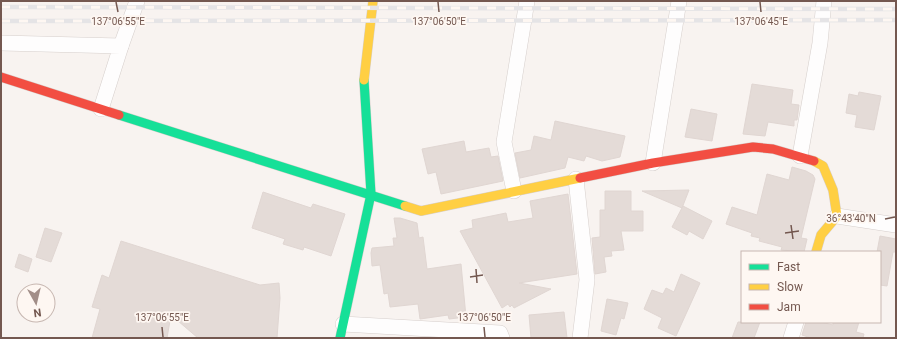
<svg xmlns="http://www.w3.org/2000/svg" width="897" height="339" font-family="Roboto,sans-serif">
  <rect width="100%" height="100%" fill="#f8f3f0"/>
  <g fill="#e4dbd7" stroke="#e0d6d2">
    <path d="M752 84 793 90 791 104 799 105 797 120H794V126L768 122 765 136 743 134Z"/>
    <path d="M859 92 881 96 874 130 855 127 857 115 846 113 849 94 858 96Z"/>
    <path d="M691 109 717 114 712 141 685 137Z"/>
    <path d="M555 121 625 136 620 157 602 161 586 156 584 161 568 157 565 168 520 178 515 153 531 150 534 136 551 140Z"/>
    <path d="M464 141 466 152 489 148 491 157 498 156 503 181 441 194 436 172 428 174 422 149Z"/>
    <path d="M792 167 806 171 813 175 815 179 801 238 807 239 804 252 781 250 782 247 759 241 760 238 751 236 752 233 726 224 732 207 757 215 767 174 789 180Z"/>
    <path d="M689 190 682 208 642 191Z"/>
    <path d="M605 191H631V211H643V231H621L624 250 611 251 612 256 604 257 606 272 595 274 592 238 600 237V210H605Z"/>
    <path d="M263 192 311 208 313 204 345 214 331 256 304 247 303 250 283 244 285 239 252 228Z"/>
    <path d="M568 194 577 274 519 283 551 289 514 308 512 305 510 307 508 304 502 308 460 231 473 228 472 220 506 213 508 222 533 218 530 201Z"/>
    <path d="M683 206 712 221 703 239 689 231 687 235 672 227Z"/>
    <path d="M394 218H400L417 223 419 238 423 237 427 269 461 264 466 317 449 319 448 315 420 319 418 304 390 307 388 293 384 294 380 265 372 266 371 253 372 248 394 246 393 238H397Z"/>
    <path d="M45 228 62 233 51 262 36 257Z"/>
    <path d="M880 236 896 239V252H893L887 286 880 285V252H877Z"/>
    <path d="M121 241 260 285 279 283 280 298 277 338H198L171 315 167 338H92L100 309 92 307 102 275 109 278Z"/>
    <path d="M19 254 32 259 28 272 15 267Z"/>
    <path d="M681 274 700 283 676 336 658 328 662 318 644 309 652 290 663 294 666 288 674 292Z"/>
    <path d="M607 299 628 303 624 319 621 318 616 335 601 331Z"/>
    <path d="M564 312 567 338H531L529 315Z"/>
    <path d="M738 322H760L754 338H732Z"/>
    <path d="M806 322H821L833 325V322H859L856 332 864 334 863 338H811L802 335Z"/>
  </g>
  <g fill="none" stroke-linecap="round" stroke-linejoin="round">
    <defs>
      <g id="street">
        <path d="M1 43 121 46 101 109"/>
        <path d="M121 46 137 1"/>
        <path d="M800 156 820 43 824 1"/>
        <path d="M653 163 679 1"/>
        <path d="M576 179 587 280 580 338"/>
        <path d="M514 191 504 142 527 1"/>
        <path d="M837 216 896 225"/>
        <path d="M343 324 500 333 502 338"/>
        <path d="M791 338 796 322"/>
      </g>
      <g id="fast">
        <path d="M119 115 405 206"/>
        <path d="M340 338 371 194 364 80"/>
      </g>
      <g id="slow">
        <path d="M364 80 373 1"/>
        <path d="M814 161 823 166 833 190 837 216 821 235 816 252"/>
        <path d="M405 206 421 211 580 178"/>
      </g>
      <g id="jam">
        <path d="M1 77 119 115"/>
        <path d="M580 178 653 163 753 147 773 149 814 161"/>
      </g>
    </defs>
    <use href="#street" stroke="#d6cfcc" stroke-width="16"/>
    <use href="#fast" stroke="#d7cfcb" stroke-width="10"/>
    <use href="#slow" stroke="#d7cfcb" stroke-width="10"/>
    <use href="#jam" stroke="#d7cfcb" stroke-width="10"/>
    <use href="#street" stroke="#fefdfd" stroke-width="15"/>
    <use href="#fast" stroke="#16e098" stroke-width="9"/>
    <use href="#slow" stroke="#ffcf43" stroke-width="9"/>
    <use href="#jam" stroke="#f24e42" stroke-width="9"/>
    <defs>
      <g id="rail">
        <path d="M1 7 896 9"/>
        <path d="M1 21 896 20"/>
      </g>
    </defs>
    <use href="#rail" stroke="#e5e4e6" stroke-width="4.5"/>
    <use href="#rail" stroke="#fef7f2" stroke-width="3" stroke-dasharray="9" stroke-linecap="butt"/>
  </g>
  <path fill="none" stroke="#745850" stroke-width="1.5" d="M116 2 118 12M438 2 439 12M760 2 761 12M885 219 895 217M791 225 793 239M785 233 799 231M476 269 477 283M470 277 483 275M162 327 163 337M484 327 485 337"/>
  <g font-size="10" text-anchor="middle" fill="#745850" stroke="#fef7f2" stroke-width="3.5" stroke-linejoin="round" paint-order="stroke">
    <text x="118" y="25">137°06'55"E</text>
    <text x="439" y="25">137°06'50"E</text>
    <text x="761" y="25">137°06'45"E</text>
    <text x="851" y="222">36°43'40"N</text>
    <text x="162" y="321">137°06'55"E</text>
    <text x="484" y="321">137°06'50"E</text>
  </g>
  <rect width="897" height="339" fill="none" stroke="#745850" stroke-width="4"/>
  <rect x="741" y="251" width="140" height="72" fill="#fef7f2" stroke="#c7b7b1"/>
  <rect x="749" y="264" width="20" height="6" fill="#16e098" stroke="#c7b7b1"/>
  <text x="777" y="271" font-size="12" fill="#745850">Fast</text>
  <rect x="749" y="284" width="20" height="6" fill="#ffcf43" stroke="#c7b7b1"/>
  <text x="777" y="291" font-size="12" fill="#745850">Slow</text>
  <rect x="749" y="304" width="20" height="6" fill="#f24e42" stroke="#c7b7b1"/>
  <text x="777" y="311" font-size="12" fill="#745850">Jam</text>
  <g transform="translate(36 303) rotate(172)"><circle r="19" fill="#fef7f2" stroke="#c7b7b1"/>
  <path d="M0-3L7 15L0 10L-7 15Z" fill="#a28e88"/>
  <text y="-6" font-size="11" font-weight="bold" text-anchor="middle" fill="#745850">N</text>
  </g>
</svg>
